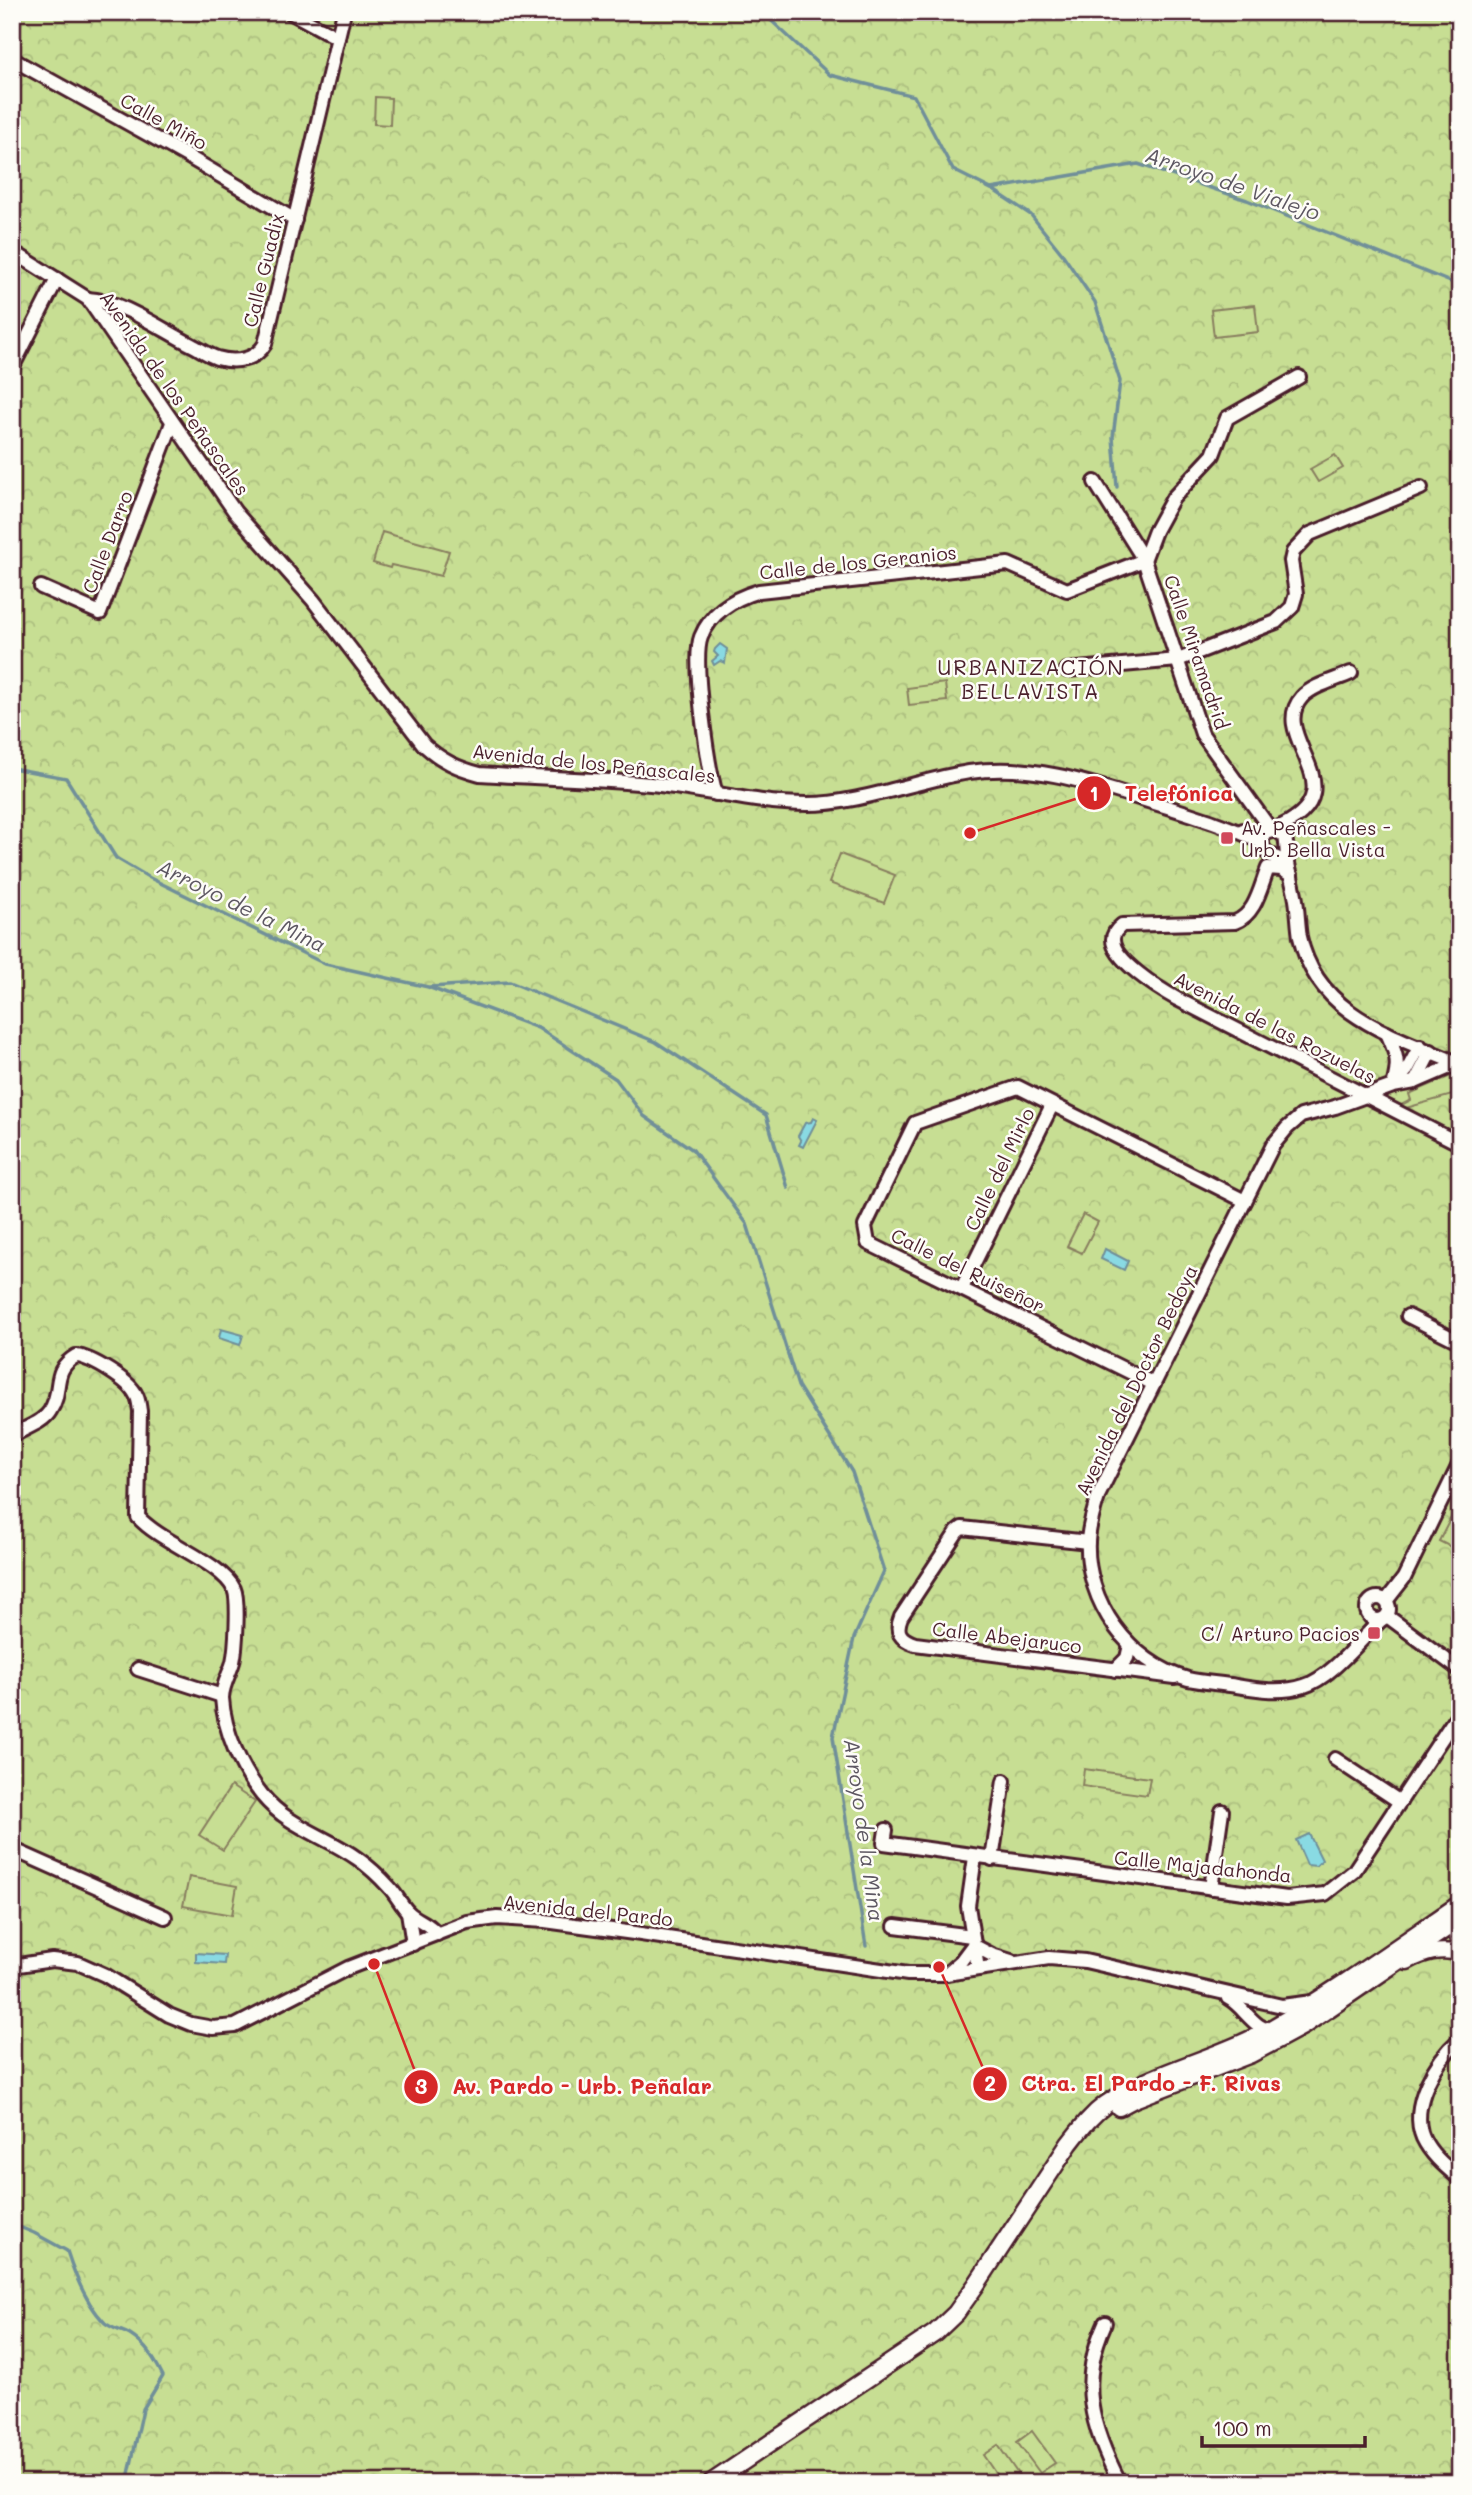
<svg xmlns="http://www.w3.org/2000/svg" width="1472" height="2495" font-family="Mali,sans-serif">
  <defs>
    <pattern id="forest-crowns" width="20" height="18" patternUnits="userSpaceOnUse" patternTransform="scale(1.75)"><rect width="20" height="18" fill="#c7de93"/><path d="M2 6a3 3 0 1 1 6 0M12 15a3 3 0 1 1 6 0" fill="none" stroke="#acbe7f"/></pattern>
  </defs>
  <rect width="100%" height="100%" fill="#fdfcf7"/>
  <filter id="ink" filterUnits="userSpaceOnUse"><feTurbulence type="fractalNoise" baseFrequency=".0143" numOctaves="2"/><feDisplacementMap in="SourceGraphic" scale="14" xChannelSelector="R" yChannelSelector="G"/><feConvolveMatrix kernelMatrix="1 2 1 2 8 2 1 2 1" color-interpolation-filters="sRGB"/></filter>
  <g filter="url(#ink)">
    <rect fill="url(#forest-crowns)" stroke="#887e5f" stroke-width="2" x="12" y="12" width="1448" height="2471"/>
    <g fill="#c7de93" stroke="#887e5f" stroke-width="2">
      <path d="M375 97 391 98 390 125 374 124Z"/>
      <path d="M1255 305 1258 332 1214 337 1211 310Z"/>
      <path d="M1335 455 1343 468 1318 482 1310 469Z"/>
      <path d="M382 532 449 551 441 576 391 565 390 568 373 563Z"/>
      <path d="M945 683 947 701 909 705 907 688Z"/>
      <path d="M840 854 895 875 884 903 829 883Z"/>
      <path d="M1460 1072V1099L1452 1095 1406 1108 1401 1105 1411 1100 1409 1094Z"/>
      <path d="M1083 1214 1098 1222 1082 1253 1067 1246Z"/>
      <path d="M1457 1506 1460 1508V1540L1455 1549 1439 1541Z"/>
      <path d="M1084 1769 1150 1778 1147 1795 1082 1786Z"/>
      <path d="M231 1786 255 1802 223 1850 199 1835Z"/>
      <path d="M189 1877 237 1886 232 1915 183 1906Z"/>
      <path d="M1032 2431 1055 2463 1040 2473 1017 2442Z"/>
      <path d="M998 2445 1020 2477 1012 2483H1002L983 2455Z"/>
    </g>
    <g fill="#89dae3" stroke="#708f99" stroke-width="2">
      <path d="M720 644 727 649 725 663 720 661 714 665 712 661 718 656 714 652 715 649Z"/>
      <path d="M813 1118 817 1120 803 1147 799 1145 801 1141 798 1136 805 1123 811 1122Z"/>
      <path d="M1105 1249 1128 1261 1124 1270 1101 1259Z"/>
      <path d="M221 1329 243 1335 240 1345 219 1338Z"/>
      <path d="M1309 1834 1322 1860 1316 1866 1307 1865 1296 1840Z"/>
      <path d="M196 1953 225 1955 224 1964 196 1962Z"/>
    </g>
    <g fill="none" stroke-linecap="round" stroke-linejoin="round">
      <g stroke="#708f99" stroke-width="3.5">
        <path d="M762 12 830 75 914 96 953 170 991 189 1138 164 1247 200 1453 283 1460 296"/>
        <path d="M992 189 1031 215 1063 255 1095 302 1120 381 1113 437 1117 487"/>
        <path d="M12 768 66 778 116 858 150 878 325 964 428 987 538 1028 616 1079 644 1116 693 1150 747 1224 798 1386 852 1472 884 1571 854 1638 833 1737 866 1946"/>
        <path d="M430 987 510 982 656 1042 766 1115 788 1188"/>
        <path d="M12 2224 34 2233 67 2251C75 2276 86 2304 105 2323 112 2329 122 2330 130 2335 146 2345 155 2360 163 2376L143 2409 127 2483"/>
      </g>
      <defs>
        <g id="minor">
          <path d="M290 12 338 38"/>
          <path d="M12 59 187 156 295 220"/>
          <path d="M12 251 88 299 235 512 313 600 424 745C442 761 457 768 480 774 536 778 593 779 650 784 703 789 754 804 808 804 858 804 919 780 969 772 1036 762 1099 786 1161 805 1196 816 1229 826 1261 842"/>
          <path d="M88 299C121 300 162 330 192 345 200 349 208 355 217 358 235 363 255 361 265 344L344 12"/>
          <path d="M12 368 57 279"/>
          <path d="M1095 482 1144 560 1202 734 1271 830"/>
          <path d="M41 587 100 613 172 423"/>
          <path d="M1067 670 1178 660 1276 622 1292 607 1296 594 1291 561 1293 552 1310 534 1421 488"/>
          <path d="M716 794C708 768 692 660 701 637 711 612 735 598 759 591L1008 564 1067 590 1144 560 1155 531 1173 498 1213 455 1227 418 1299 377"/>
          <path d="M1243 830 1265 833 1277 830 1285 837C1287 845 1286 854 1288 863 1290 875 1294 887 1296 900 1298 912 1298 925 1300 937 1317 1016 1395 1036 1460 1064"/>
          <path d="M1273 830C1366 791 1265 738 1302 697 1313 685 1336 680 1351 673"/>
          <path d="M1263 836C1257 854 1276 856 1288 864"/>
          <path d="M1291 875 1281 869 1268 868C1260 888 1256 914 1235 922L1122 925C1117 929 1113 933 1113 939 1112 960 1161 990 1177 999L1460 1144"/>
          <path d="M1387 1033C1397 1056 1400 1061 1393 1086"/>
          <path d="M1415 1082 1431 1051"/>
          <path d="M1395 1083 1407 1070 1420 1046"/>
          <path d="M962 1288 1052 1105"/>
          <path d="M1408 1316 1460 1342"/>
          <path d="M1154 1384 868 1243 865 1226 915 1123 1018 1087 1245 1201"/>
          <path d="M12 1436C24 1428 43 1423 50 1411 64 1390 50 1371 76 1356 91 1357 130 1381 136 1395 139 1399 139 1406 140 1411L138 1517C161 1543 221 1562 234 1589 239 1600 236 1649 233 1662 230 1673 222 1686 222 1698 224 1731 241 1769 262 1795 289 1828 325 1835 358 1859 368 1866 380 1877 389 1887 396 1894 401 1905 408 1912 417 1921 431 1924 437 1934"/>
          <path d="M1088 1542 962 1528 957 1532 901 1617C895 1632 900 1639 915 1644L1175 1677"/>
          <circle cx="1378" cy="1609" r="11"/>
          <path d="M1386 1601 1404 1578 1460 1463"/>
          <path d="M1387 1616 1460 1670"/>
          <path d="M1381 1620C1360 1640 1331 1678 1304 1686 1280 1694 1255 1689 1230 1685 1216 1683 1201 1682 1188 1679 1129 1663 1085 1601 1088 1541 1089 1525 1094 1509 1099 1494L1273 1145 1287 1128 1301 1116 1335 1107 1393 1086 1415 1082 1459 1063"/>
          <path d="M138 1669 222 1696"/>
          <path d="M1115 1670 1127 1658 1130 1645"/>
          <path d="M1335 1759 1400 1802"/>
          <path d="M886 1830 884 1843 1287 1898 1325 1894 1354 1871 1460 1711"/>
          <path d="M12 1849 165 1917"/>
          <path d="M975 1857 968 1906 978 1969"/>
          <path d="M992 1859 1004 1781"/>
          <path d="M1211 1888 1222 1811"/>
          <path d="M408 1912 413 1944"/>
          <path d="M895 1926 972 1936"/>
          <path d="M973 1945 992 1955 1011 1961"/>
          <path d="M12 1966 52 1960 78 1963 105 1975 169 2015 191 2024 213 2028 235 2026 348 1968 467 1922 497 1918 545 1921 634 1933 908 1974H946L1049 1958 1085 1961 1282 2006 1312 2002"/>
          <path d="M946 1974 961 1961 973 1945"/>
          <path d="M1228 1998C1244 2006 1255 2032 1274 2030"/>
          <path d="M1460 2039C1436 2060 1409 2105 1423 2138 1431 2155 1446 2167 1460 2179"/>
          <path d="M1105 2323C1078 2382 1091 2427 1120 2483"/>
        </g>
        <g id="tertiary">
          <path d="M1460 1916 1456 1934 1460 1946"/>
          <path d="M1407 1962C1426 1952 1438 1949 1460 1953"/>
        </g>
        <g id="secondary">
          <path d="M1119 2107 1134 2099 1251 2054 1303 2026 1460 1919"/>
          <path d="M711 2483 935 2333 956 2313 976 2285 1069 2144C1080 2130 1090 2116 1105 2105 1154 2070 1216 2060 1269 2030 1335 1992 1397 1947 1460 1904"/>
        </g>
      </defs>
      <use href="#minor" stroke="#4a1f2b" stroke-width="18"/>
      <use href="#tertiary" stroke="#4a1f2b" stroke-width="19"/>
      <use href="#secondary" stroke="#4a1f2b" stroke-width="21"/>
      <use href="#minor" stroke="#fdfcf7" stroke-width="12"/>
      <use href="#tertiary" stroke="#fdfcf7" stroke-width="14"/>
      <use href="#secondary" stroke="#fdfcf7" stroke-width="16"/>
    </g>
  </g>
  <g fill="#d1495b" stroke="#fdfcf7" stroke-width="2.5">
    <rect x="1220" y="831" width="14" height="14" rx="3.5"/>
    <rect x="1367" y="1626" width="14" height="14" rx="3.5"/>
  </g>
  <g text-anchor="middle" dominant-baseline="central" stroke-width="5" stroke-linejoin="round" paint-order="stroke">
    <g font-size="19" fill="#4a1f2b" stroke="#fdfcf7">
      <text transform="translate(164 121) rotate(29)">Calle Miño</text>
      <text transform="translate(263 270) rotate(-76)">Calle Guadix</text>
      <text transform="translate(175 393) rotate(55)">Avenida de los Peñascales</text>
      <text transform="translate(107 542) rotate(-69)">Calle Darro</text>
      <text transform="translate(858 562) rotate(-6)">Calle de los Geranios</text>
      <text transform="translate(1197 652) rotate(71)">Calle Miramadrid</text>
      <text transform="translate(594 763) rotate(6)">Avenida de los Peñascales</text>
      <text transform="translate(1275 1027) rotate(27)">Avenida de las Rozuelas</text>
      <text transform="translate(999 1169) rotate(-64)">Calle del Mirlo</text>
      <text transform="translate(968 1270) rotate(26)">Calle del Ruiseñor</text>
      <text transform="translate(1136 1380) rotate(-64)">Avenida del Doctor Bedoya</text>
      <text transform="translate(1007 1637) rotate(7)">Calle Abejaruco</text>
      <text transform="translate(1203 1866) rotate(6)">Calle Majadahonda</text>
      <text transform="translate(588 1910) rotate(6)">Avenida del Pardo</text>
    </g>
    <g font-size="19" fill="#4a1f2b" stroke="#fdfcf7" text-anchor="start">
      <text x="1241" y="827">Av. Peñascales -<tspan x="1241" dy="22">Urb. Bella Vista</tspan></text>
      <text x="1360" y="1633" text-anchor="end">C/ Arturo Pacios</text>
    </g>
    <g font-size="21" font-style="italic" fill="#5d5762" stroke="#fdfcf7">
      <text transform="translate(1233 183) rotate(19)">Arroyo de Vialejo</text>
      <text transform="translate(242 905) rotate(26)">Arroyo de la Mina</text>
      <text transform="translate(865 1830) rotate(82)">Arroyo de la Mina</text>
    </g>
    <g font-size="21" letter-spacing="2" fill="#4a1f2b" stroke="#fdfcf7">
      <text x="1031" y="666">URBANIZACIÓN<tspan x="1031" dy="24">BELLAVISTA</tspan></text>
    </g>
  </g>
  <path fill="none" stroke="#d62828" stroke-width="2.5" d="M970 833L1094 793M939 1967L990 2084M374 1964L421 2087"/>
  <g fill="#d62828" stroke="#fdfcf7" stroke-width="2.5">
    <circle cx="970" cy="833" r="7"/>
    <circle cx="939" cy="1967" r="7"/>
    <circle cx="374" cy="1964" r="7"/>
    <circle cx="1094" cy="793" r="18"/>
    <circle cx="990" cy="2084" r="18"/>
    <circle cx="421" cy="2087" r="18"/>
  </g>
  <g font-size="21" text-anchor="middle" font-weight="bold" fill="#fff">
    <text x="1094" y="801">1</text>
    <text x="990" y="2091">2</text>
    <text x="421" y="2094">3</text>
  </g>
  <g font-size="21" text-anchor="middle" font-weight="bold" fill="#d62828" stroke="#fdfcf7" stroke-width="5" stroke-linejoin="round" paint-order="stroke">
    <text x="1179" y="801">Telefónica</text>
    <text x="1151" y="2091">Ctra. El Pardo - F. Rivas</text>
    <text x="582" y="2094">Av. Pardo - Urb. Peñalar</text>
  </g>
  <rect width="1472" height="2495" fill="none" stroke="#fdfcf7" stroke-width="42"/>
  <rect x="21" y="21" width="1430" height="2453" fill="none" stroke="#4a1f2b" stroke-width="2.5" filter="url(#ink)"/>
  <path d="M1202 2436v10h163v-10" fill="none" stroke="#4a1f2b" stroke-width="3.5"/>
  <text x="1213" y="2436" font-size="21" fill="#4a1f2b" stroke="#fdfcf7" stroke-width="5" paint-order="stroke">100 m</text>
</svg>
